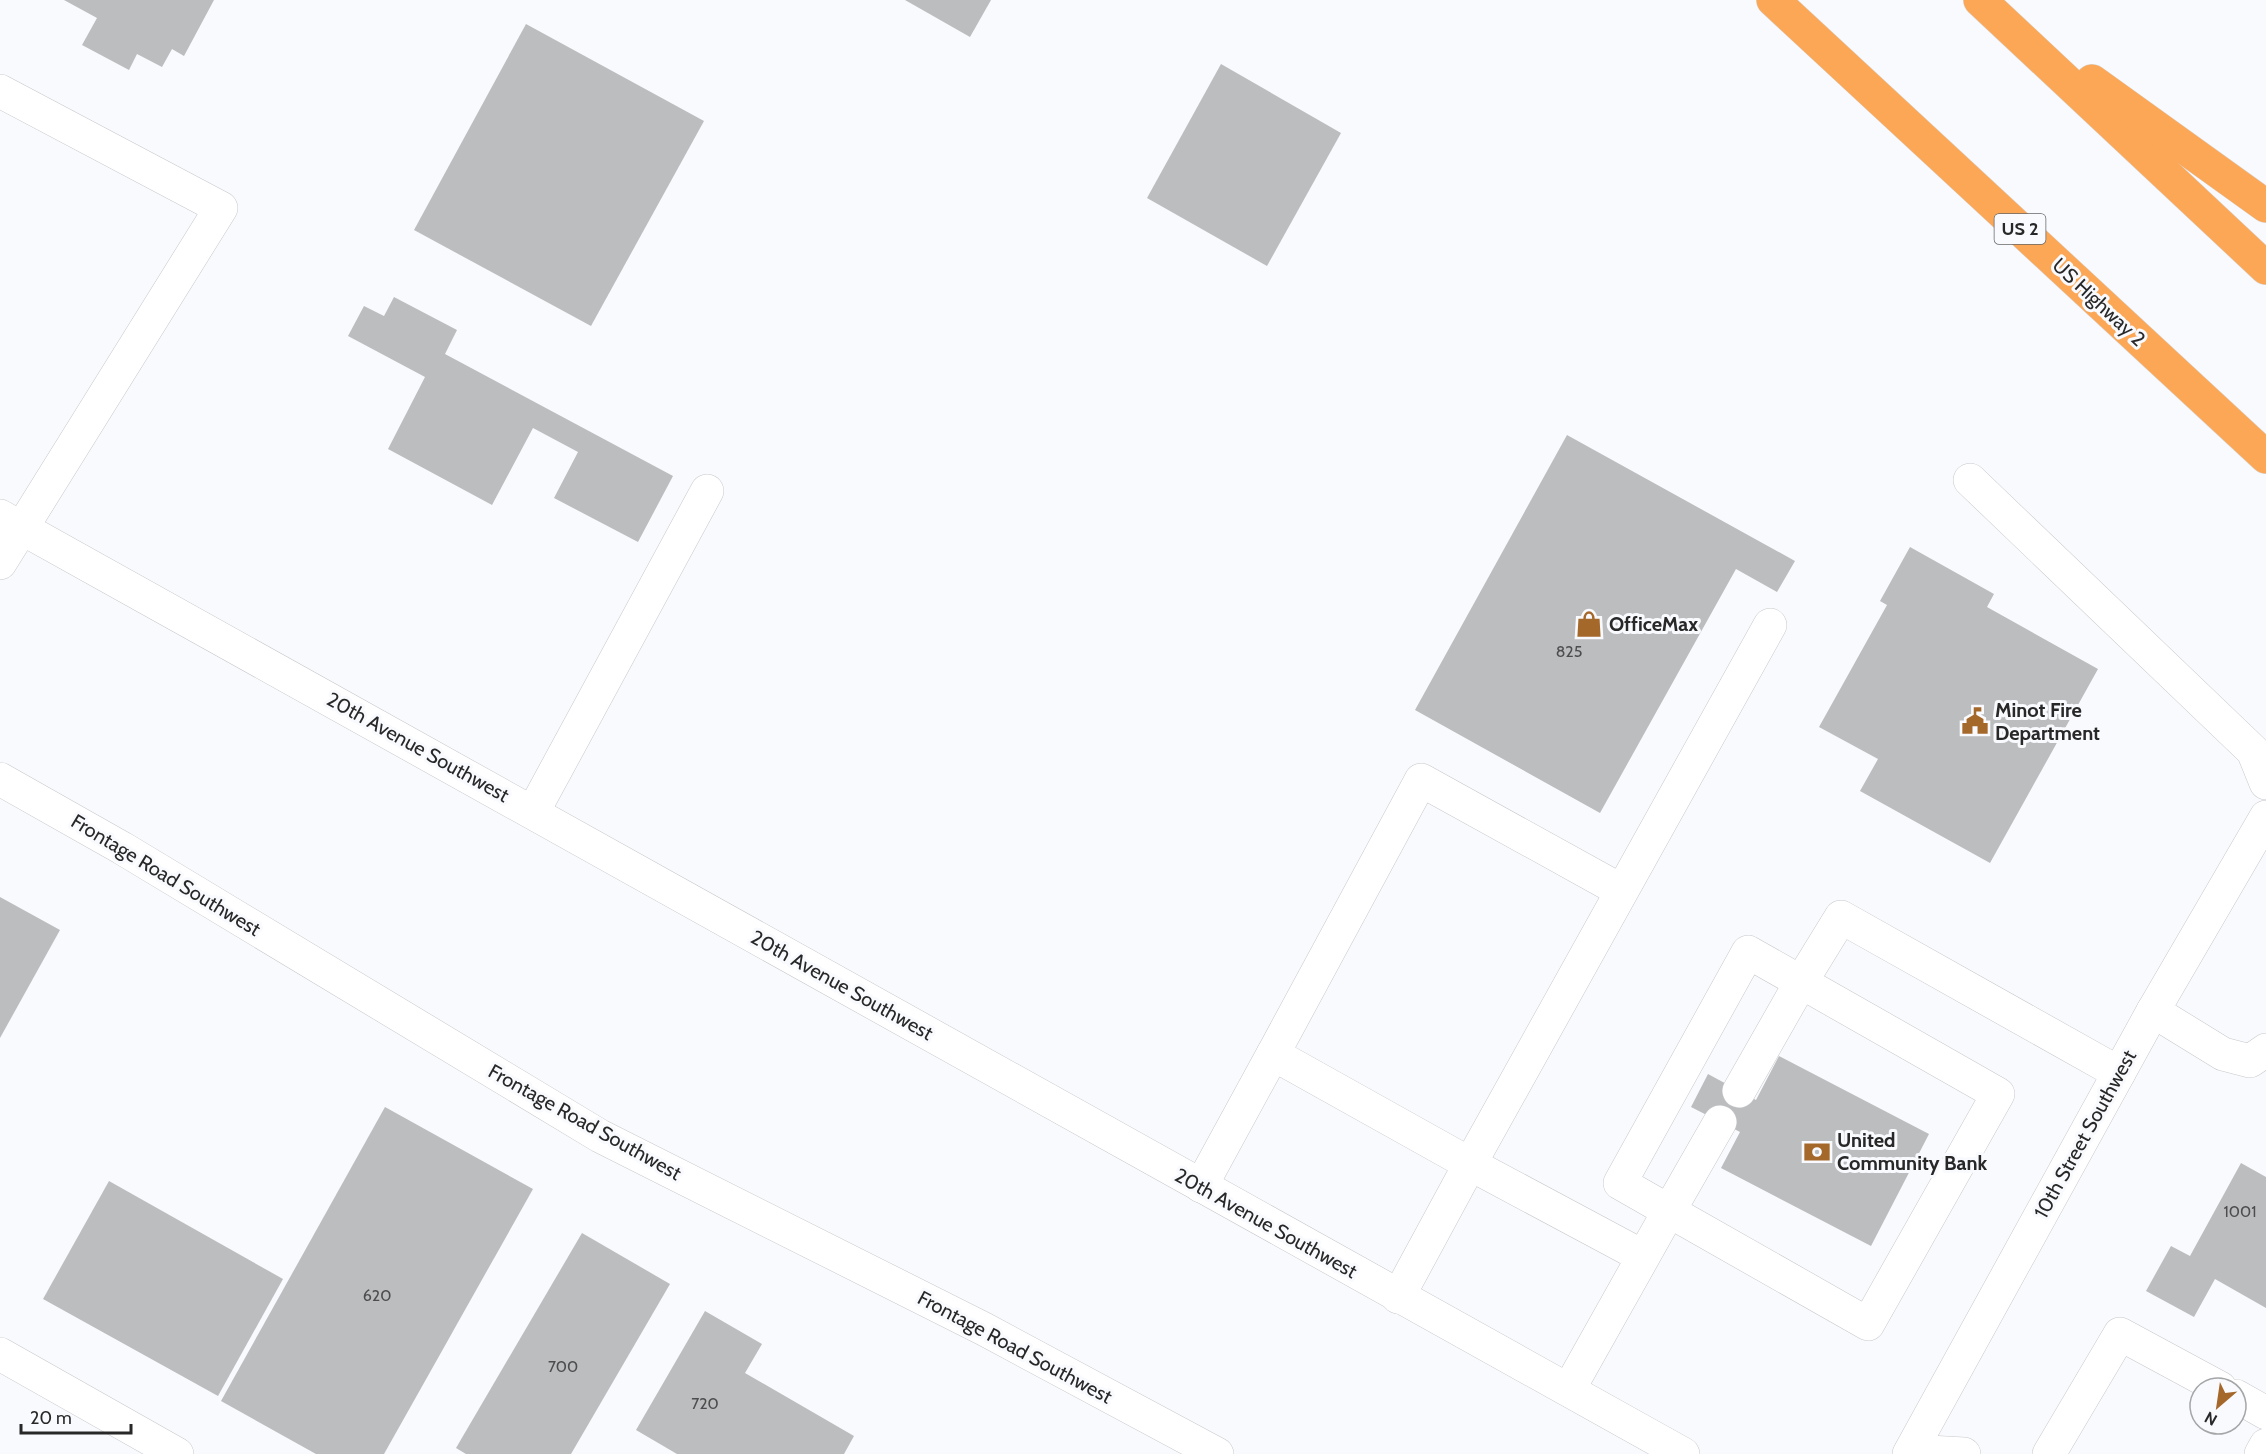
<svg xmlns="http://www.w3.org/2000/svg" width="2266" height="1454" font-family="Cabin,sans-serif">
  <rect width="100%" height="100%" fill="#f9fafd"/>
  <g fill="#bcbdbf">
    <path d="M64 0H214L184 56 172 49 162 67 137 54 129 70 82 45 97 18Z"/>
    <path d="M905 0H991L970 37Z"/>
    <path d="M526 24 704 121 591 326 414 230Z"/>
    <path d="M1221 64 1341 133 1267 266 1147 198Z"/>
    <path d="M394 297 457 330 445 354 673 476 638 542 554 498 578 452 533 428 492 505 388 449 425 377 348 336 364 306 384 316Z"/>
    <path d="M1567 435 1795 561 1777 592 1736 569 1600 813 1415 710Z"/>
    <path d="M1910 547 1994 594 1987 607 2098 669 1990 863 1860 791 1878 759 1819 727 1887 605 1880 601Z"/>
    <path d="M0 897 60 930 0 1038Z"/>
    <path d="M1779 1056 1929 1134 1871 1246 1721 1168 1740 1132 1691 1107 1708 1074 1756 1100Z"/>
    <path d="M385 1107 533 1189 384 1454H316L221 1401Z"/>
    <path d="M2241 1163 2266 1177V1308L2215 1279 2194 1317 2146 1291 2171 1246 2190 1256Z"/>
    <path d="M109 1181 283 1279 218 1396 43 1299Z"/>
    <path d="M582 1233 670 1284 571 1454H466L456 1448Z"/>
    <path d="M705 1311 762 1344 745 1373 854 1436 844 1454H677L636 1430Z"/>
  </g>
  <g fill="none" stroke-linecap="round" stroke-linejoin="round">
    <defs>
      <g id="minor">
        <path d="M0 91 221 208 0 563"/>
        <path d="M1970 480 2253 751 2266 783"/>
        <path d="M0 516 1683 1454"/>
        <path d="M0 779 122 848 600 1136 984 1329 1217 1454"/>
        <path d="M533 812 707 491"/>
        <path d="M2153 1011 2223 1054 2250 1061 2266 1050"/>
        <path d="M1273 1054 1421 780 1620 890"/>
        <path d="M1720 1122 1669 1211 1620 1183 1748 952 1801 982 1739 1091"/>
        <path d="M1201 1186 1273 1054 1470 1164 1398 1297"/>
        <path d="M1642 1256 1470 1164 1770 625"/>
        <path d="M0 1354 177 1454"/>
        <path d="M1569 1389 1669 1211 1868 1324 1998 1094 1801 982 1841 917 2119 1073"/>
        <path d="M2236 1396 2266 1413"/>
        <path d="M1911 1451 1964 1454"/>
        <path d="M1909 1454 2153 1011 2266 817"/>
        <path d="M2049 1454 2120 1334 2220 1388"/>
        <path d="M2261 1454 2266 1445"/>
      </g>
      <g id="highway">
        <path d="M1773 0 2266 457"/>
        <path d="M1980 0 2266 268"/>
        <path d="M2092 81 2266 206"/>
      </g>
    </defs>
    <use href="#minor" stroke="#c8c9cc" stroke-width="34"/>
    <use href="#highway" stroke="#d8d8d8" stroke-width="34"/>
    <use href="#minor" stroke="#fff" stroke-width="33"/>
    <use href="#highway" stroke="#fba756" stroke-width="33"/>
  </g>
  <defs>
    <symbol id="shop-bare" viewBox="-9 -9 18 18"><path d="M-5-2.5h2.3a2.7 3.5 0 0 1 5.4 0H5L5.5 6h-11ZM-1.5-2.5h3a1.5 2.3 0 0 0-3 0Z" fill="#a5682b" stroke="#f9fafd" stroke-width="2.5" paint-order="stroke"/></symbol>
    <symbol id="civic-bare" viewBox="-9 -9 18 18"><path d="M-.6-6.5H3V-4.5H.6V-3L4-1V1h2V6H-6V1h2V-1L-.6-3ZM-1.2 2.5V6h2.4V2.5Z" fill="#a5682b" stroke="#f9fafd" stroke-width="2.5" paint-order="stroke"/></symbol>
    <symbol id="bank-bare" viewBox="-9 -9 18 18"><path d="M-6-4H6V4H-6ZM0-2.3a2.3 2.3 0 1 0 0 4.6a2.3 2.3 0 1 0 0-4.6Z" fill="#a5682b" stroke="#f9fafd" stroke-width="2.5" paint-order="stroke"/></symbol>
  </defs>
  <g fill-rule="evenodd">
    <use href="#shop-bare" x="1570" y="605" width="38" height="38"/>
    <use href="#civic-bare" x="1956" y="702" width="38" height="38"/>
    <use href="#bank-bare" x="1798" y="1133" width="38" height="38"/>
  </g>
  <g text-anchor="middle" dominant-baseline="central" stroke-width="6" stroke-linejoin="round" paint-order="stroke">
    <g font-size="16" fill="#4d4d4e">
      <text x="1569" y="651">825</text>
      <text x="2240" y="1211">1001</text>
      <text x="377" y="1295">620</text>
      <text x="563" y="1366">700</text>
      <text x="705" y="1403">720</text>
    </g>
    <rect fill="#f9fafd" stroke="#676769" stroke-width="1.5" x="1994.5" y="214" width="51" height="30" rx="4.5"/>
    <g font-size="18" font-weight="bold" fill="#282829">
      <text x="2020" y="229">US 2</text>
    </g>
    <g font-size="20" fill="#282829" stroke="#f9fafd">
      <text transform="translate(2099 302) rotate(43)">US Highway 2</text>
      <text transform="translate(418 747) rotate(29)">20th Avenue Southwest</text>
      <text transform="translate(166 875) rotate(31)">Frontage Road Southwest</text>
      <text transform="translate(842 985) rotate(29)">20th Avenue Southwest</text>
      <text transform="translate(585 1122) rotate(29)">Frontage Road Southwest</text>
      <text transform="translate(2085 1134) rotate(-61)">10th Street Southwest</text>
      <text transform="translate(1266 1223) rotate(29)">20th Avenue Southwest</text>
      <text transform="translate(1015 1347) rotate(28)">Frontage Road Southwest</text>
    </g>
    <g font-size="20" font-weight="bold" fill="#282829" stroke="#f9fafd" text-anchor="start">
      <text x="1609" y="624">OfficeMax</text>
      <text x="1995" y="710">Minot Fire<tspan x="1995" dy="23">Department</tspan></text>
      <text x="1837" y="1140">United<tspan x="1837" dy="23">Community Bank</tspan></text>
    </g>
  </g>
  <g transform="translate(2218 1406) rotate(209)"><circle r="28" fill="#f9fafd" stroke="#a5a6a8" stroke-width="1.5"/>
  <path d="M0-4.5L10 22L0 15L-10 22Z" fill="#a5682b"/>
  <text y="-9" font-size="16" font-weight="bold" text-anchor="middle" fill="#282829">N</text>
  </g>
  <path d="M21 1424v9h110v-9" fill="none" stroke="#282829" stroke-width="3"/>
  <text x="30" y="1424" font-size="18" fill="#282829" stroke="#f9fafd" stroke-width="4.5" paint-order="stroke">20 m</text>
</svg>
